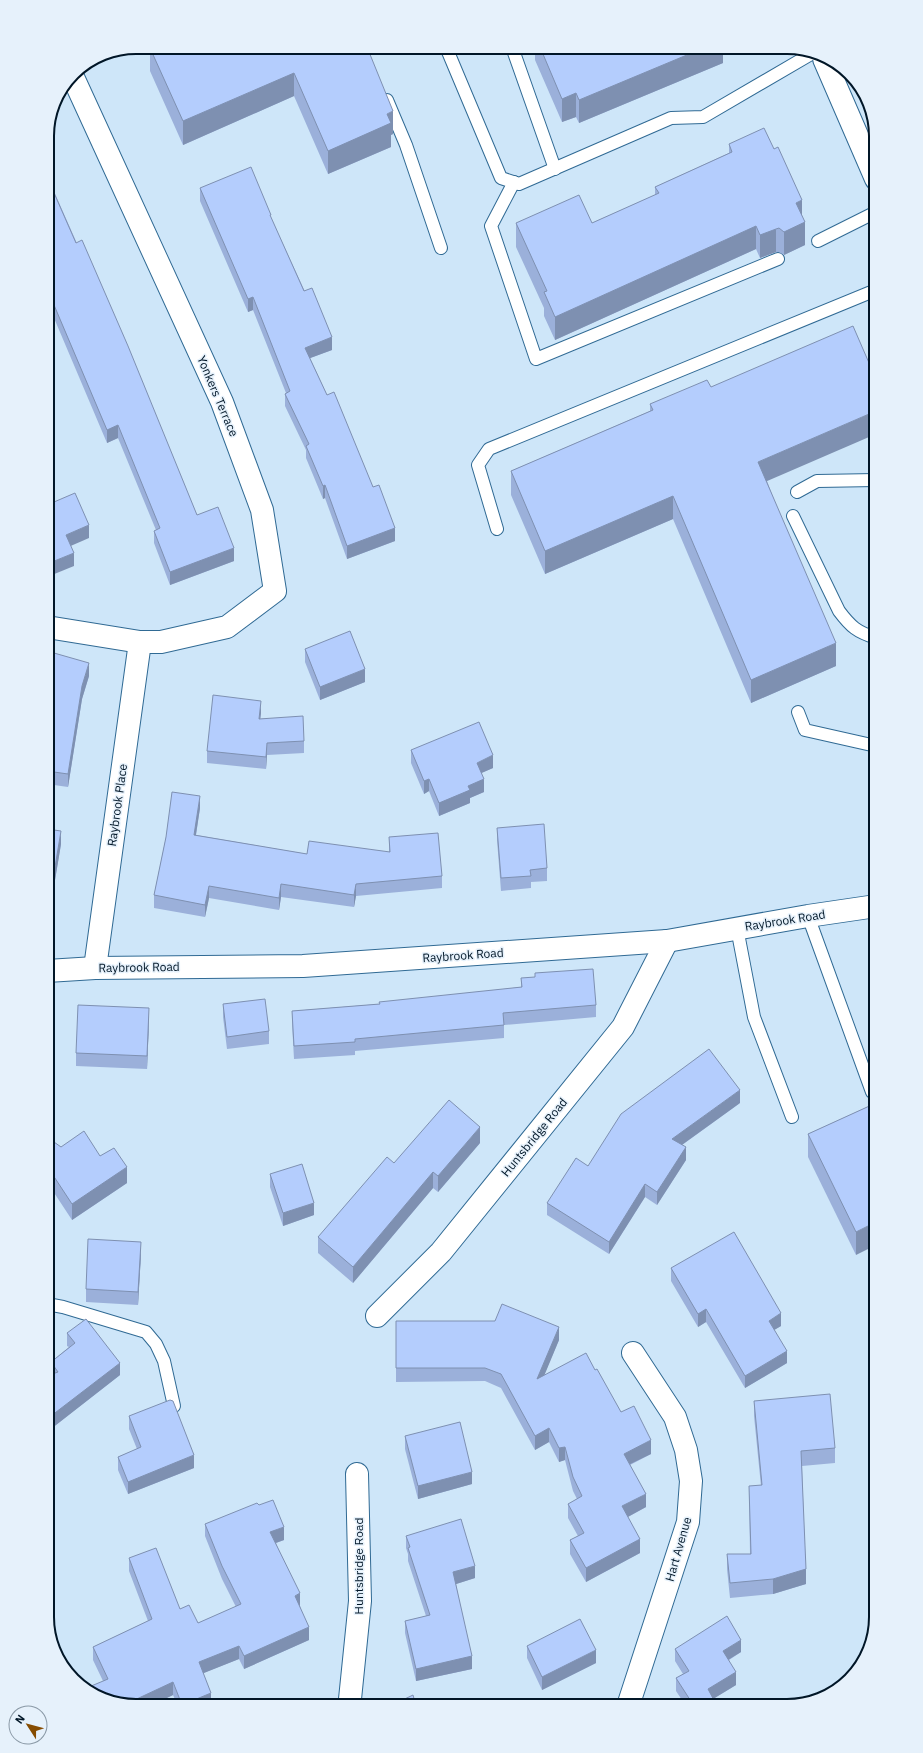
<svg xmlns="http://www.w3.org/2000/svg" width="923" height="1753" font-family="'IBM Plex Sans',sans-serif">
  <rect width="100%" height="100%" fill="#cee6f9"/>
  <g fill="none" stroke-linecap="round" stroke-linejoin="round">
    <defs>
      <g id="lane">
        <path d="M446 47 501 178 519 184 671 118 703 117 811 54"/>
        <path d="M512 47 555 169"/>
        <path d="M387 100 406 145 441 248"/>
        <path d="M514 182 491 226 536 359 778 259"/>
        <path d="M818 241 876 212"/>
        <path d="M797 492 817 481 876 480"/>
        <path d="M793 516 839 611C851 627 857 632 876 638"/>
        <path d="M497 529 478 465 489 449 876 290"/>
        <path d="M798 712 805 730 876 746"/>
        <path d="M808 916 872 1092"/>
        <path d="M737 928 754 1017 792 1117"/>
        <path d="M47 1304 63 1307 146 1332 156 1344 164 1361 174 1406"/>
      </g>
      <g id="street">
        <path d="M47 627 140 642H161L227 627 275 591 262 510 222 402 72 75"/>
        <path d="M95 968 140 642"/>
        <path d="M47 971 95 968 303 966 667 941 808 916 876 906"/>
        <path d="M377 1316 441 1252 623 1027 667 941"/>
        <path d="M351 1706 350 1699 360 1601 357 1474"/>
        <path d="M628 1706 688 1522 691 1481 686 1450 675 1417 633 1353"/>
      </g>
      <path id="secondary" d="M824 59 876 179"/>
    </defs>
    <use href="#lane" stroke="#306a94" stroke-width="14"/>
    <use href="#street" stroke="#306a94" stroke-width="24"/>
    <use href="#secondary" stroke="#306a94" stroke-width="24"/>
    <use href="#lane" stroke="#fff" stroke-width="12"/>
    <use href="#street" stroke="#fff" stroke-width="22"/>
    <use href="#secondary" stroke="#fff" stroke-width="22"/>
  </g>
  <g fill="#9bb0da">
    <path d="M367 47 393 134 391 135V147L328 174 294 96 183 145 150 71V48Z"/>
    <path d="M535 47H724L723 48V63L579 123 576 117 562 122 535 60Z"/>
    <path d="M729 144 802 216 805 245 784 255 779 252H776L760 258 756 249 555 340 544 316V308L516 247V223H592L655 195V187L729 153Z"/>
    <path d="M47 165 49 180 197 515 234 561 170 585 154 543V531L156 530 118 438 107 443 54 318H52L47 307Z"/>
    <path d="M200 188 271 218 332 350 310 358 327 395 373 487 395 541 347 559 325 498 323 499 306 458V450L285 406V394L286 393 253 310 248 312 200 201Z"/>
    <path d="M711 387 767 481 836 666 751 703 673 519 545 574 511 495V471L650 411V404Z"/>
    <path d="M305 649 365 682 320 700 305 662Z"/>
    <path d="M47 676H89L82 699 68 787 47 784Z"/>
    <path d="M261 713 260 719 304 741V753L267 755 266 769 207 763V751Z"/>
    <path d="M411 750 493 768 481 773 484 792 470 798V803L439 816 429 791 424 794 411 763Z"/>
    <path d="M200 808 196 835 307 854 389 852V837L442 876V888L356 896 354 907 281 897 279 910 209 898 205 917 154 908V895L166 837Z"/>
    <path d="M497 828 547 868V881L531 882V888L501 891 497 840Z"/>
    <path d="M47 829 61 844 51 904 47 903Z"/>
    <path d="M521 978 596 1005V1017L504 1025V1038L355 1051V1055L294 1059 292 1023V1011L379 1004 521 987Z"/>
    <path d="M223 1004 269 1031V1044L227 1049 223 1017Z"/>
    <path d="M149 1021 147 1069 76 1066V1053Z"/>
    <path d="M740 1103 682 1145 686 1160 657 1205 645 1197 609 1254 547 1215V1203L588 1166Z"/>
    <path d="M876 1103 856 1255 808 1157V1134Z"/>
    <path d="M47 1137 61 1147 100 1156 127 1183 72 1220 47 1182Z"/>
    <path d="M480 1143 438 1192 433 1188 353 1283 318 1253V1237L394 1163Z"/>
    <path d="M270 1174 314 1215 283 1226 270 1187Z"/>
    <path d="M141 1254 138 1305 86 1302V1289Z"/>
    <path d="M671 1268 781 1326 774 1330 787 1363 745 1388 706 1322 698 1327 671 1281Z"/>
    <path d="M876 1273V1305L872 1298V1275Z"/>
    <path d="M396 1321 559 1340 544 1375 595 1370 621 1412 651 1454 630 1465 646 1507 628 1517 640 1553 586 1582 570 1554V1540L578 1536 568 1518V1504L577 1499 573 1491 565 1460 559 1462 549 1442 535 1450 501 1388 485 1381 396 1382Z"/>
    <path d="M67 1333 120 1375 47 1432V1376L51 1375V1362L69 1347 67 1346Z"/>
    <path d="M754 1401 835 1448V1463L802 1466 806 1584 773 1594 730 1598 727 1569V1554H750L749 1486H761L754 1416Z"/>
    <path d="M129 1416 194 1468 128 1494 118 1470V1457L137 1449 129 1429Z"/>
    <path d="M405 1436 472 1484 418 1499 405 1449Z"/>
    <path d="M259 1505 284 1540 276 1543 300 1606 309 1640 244 1669 239 1659 203 1673 211 1706H178L173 1695 150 1706H130L103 1681 93 1660V1647L148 1621 129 1571V1558L180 1609 198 1623 236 1607 222 1579 205 1536V1524Z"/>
    <path d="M406 1536 475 1578 456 1584 472 1669 416 1681 405 1633V1621L426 1616 408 1561V1554L406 1548Z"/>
    <path d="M527 1646 596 1663 542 1690 527 1658Z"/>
    <path d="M675 1649 741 1652 729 1660 736 1685 713 1699 717 1706H686L676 1691V1678L683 1674 675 1661Z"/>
  </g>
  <g fill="#7e90b1">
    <path d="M706 47H724L723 48V63L579 123V100Z"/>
    <path d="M294 73V96L183 145V121Z"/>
    <path d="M576 93V117L562 122V99Z"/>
    <path d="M393 111V134L391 135V147L328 174V151L387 114Z"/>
    <path d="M49 168V181L47 182V169Z"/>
    <path d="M802 200V223L805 222V245L784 255V232L796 203Z"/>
    <path d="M756 226V249L555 340V317Z"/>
    <path d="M776 229V252L760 258V235Z"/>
    <path d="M253 297V310L248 312V299Z"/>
    <path d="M54 305V318H52V306Z"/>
    <path d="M332 337V350L305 360V348Z"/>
    <path d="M876 411V434L758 485V462Z"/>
    <path d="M118 425V438L107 443V430Z"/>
    <path d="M325 485V498L323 499V486Z"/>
    <path d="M673 496V519L545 574V551Z"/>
    <path d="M89 525V538L66 548V535Z"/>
    <path d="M395 528V541L347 559V546Z"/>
    <path d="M234 548V561L170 585V572Z"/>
    <path d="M74 553V566L47 577V564Z"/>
    <path d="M836 643V666L751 703V680Z"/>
    <path d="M89 663V676L82 699 68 787V774L82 686Z"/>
    <path d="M365 669V682L320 700V687Z"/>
    <path d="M261 701V713L259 730V719Z"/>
    <path d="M267 743V755L266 769V757Z"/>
    <path d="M493 755V768L477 775V763Z"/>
    <path d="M429 779V791L424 794V781Z"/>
    <path d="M484 779V792L470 798V803L439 816V803L468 786Z"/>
    <path d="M200 796V808L194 847V835Z"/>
    <path d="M61 831V844L51 904V891Z"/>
    <path d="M281 884V897L279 910V898Z"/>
    <path d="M356 884V896L354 907V895Z"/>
    <path d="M209 886V898L205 917V905Z"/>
    <path d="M149 1008V1021L147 1069V1056Z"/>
    <path d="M740 1090V1103L672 1152V1139Z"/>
    <path d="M480 1127V1143L438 1192V1176Z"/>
    <path d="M686 1147V1160L657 1205V1192Z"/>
    <path d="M127 1167V1183L72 1220V1204Z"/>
    <path d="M433 1172V1188L353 1283V1267Z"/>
    <path d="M645 1184V1197L609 1254V1242Z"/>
    <path d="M314 1203V1215L283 1226V1213Z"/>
    <path d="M876 1222V1245L856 1255V1232Z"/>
    <path d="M141 1242V1254L138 1305V1292Z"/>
    <path d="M706 1309V1322L698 1327V1314Z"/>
    <path d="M781 1313V1326L769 1333V1321Z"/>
    <path d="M559 1327V1340L537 1393V1379Z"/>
    <path d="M787 1351V1363L745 1388V1376Z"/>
    <path d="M120 1363V1375L47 1432V1419Z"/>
    <path d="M549 1428V1442L535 1450V1436Z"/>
    <path d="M651 1440V1454L624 1467V1454Z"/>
    <path d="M565 1447V1460L559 1462V1448Z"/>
    <path d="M194 1455V1468L128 1494V1482Z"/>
    <path d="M472 1472V1484L418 1499V1486Z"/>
    <path d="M646 1494V1507L622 1520V1506Z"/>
    <path d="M284 1527V1540L270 1545V1532Z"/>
    <path d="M640 1539V1553L586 1582V1568Z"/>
    <path d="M475 1566V1578L453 1585V1572Z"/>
    <path d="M806 1569V1584L773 1594V1579Z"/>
    <path d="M300 1593V1606L295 1608V1596Z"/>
    <path d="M309 1627V1640L244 1669V1656Z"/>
    <path d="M741 1640V1652L723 1663V1651Z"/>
    <path d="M239 1646V1659L199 1675V1662Z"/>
    <path d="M596 1650V1663L542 1690V1677Z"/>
    <path d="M472 1656V1669L416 1681V1669Z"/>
    <path d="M736 1672V1685L708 1702V1689Z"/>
    <path d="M173 1682V1695L150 1706H130L126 1704Z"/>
    <path d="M211 1693V1706H182V1705Z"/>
  </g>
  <g fill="#b4cdfd" stroke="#7e90b1">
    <path d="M152 47H367L393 111 387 114 391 123 328 151 294 73 183 121 150 48Z"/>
    <path d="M540 47H706L579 100 576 93 562 99Z"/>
    <path d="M764 128 774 149 778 147 802 200 796 203 805 222 784 232 779 228 776 229 760 235 756 226 555 317 544 292 547 291 516 223 579 195 592 223 659 193 655 187 732 152 729 144Z"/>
    <path d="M251 167 271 215H270L304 291 312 288 332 337 305 348 327 395 334 392 373 487 379 485 395 528 347 546 325 485 323 486 306 446 309 444 285 394 290 391 253 297 248 299 200 188Z"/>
    <path d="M47 177 76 243 82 240 128 346 197 515 218 507 234 548 170 572 154 531 160 528 118 425 107 430 54 305 52 306 47 294Z"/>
    <path d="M853 326 876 379V411L758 462 836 643 751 680 673 496 545 551 511 471 653 410 650 404 707 380 711 387Z"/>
    <path d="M75 493 89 525 66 535 74 553 47 564V505Z"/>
    <path d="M350 631 365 669 320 687 305 649Z"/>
    <path d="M54 653 89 663 82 686 68 774 47 771V676Z"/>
    <path d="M213 695 261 701 259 719 303 716 304 741 267 743 266 757 207 751Z"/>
    <path d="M479 722 493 755 477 763 484 779 468 786 470 790 439 803 429 779 424 781 411 750Z"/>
    <path d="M172 792 200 796 194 835 307 854 309 841 390 852 389 837 438 833 442 876 356 884 354 895 281 884 279 898 209 886 205 905 154 895 166 837Z"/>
    <path d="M544 824 547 868 530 870 531 876 501 878 497 828Z"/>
    <path d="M47 829 61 831 51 891 47 890Z"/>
    <path d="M593 969 596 1005 503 1013 504 1025 355 1039V1042L294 1046 292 1011 380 1004 379 1002 522 987 521 978 535 977V973Z"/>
    <path d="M265 999 269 1031 227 1037 223 1004Z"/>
    <path d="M78 1005 149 1008 147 1056 76 1053Z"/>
    <path d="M709 1049 740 1090 672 1139 686 1147 657 1192 645 1184 609 1242 547 1203 576 1158 588 1166 621 1114Z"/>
    <path d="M449 1100 480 1127 438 1176 433 1172 353 1267 318 1237 387 1157 394 1163Z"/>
    <path d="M876 1103V1222L856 1232 808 1134Z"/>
    <path d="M84 1131 100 1156 114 1148 127 1167 72 1204 47 1166V1137L61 1147Z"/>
    <path d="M302 1164 314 1203 283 1213 270 1174Z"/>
    <path d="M734 1232 781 1313 769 1321 787 1351 745 1376 706 1309 698 1314 671 1268Z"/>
    <path d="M88 1239 141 1242 138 1292 86 1289Z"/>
    <path d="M876 1273V1282L872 1275Z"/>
    <path d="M502 1304 559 1327 537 1379 586 1353 595 1370 597 1369 621 1412 634 1406 651 1440 624 1454 646 1494 622 1506 640 1539 586 1568 570 1540 584 1533 568 1504 582 1496 573 1477 565 1447 559 1448 549 1428 535 1436 501 1374 485 1368H396V1321H495Z"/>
    <path d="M86 1319 120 1363 47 1419V1376L58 1372 51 1362 75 1343 67 1333Z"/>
    <path d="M830 1394 835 1448 801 1451 806 1569 773 1579 730 1583 727 1554H751L749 1486 762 1485 754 1401Z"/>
    <path d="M170 1400 173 1401 194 1455 128 1482 118 1457 141 1447 129 1416Z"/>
    <path d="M460 1422 472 1472 418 1486 405 1436Z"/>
    <path d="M273 1500 284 1527 270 1532 300 1593 295 1596 309 1627 244 1656 239 1646 199 1662 211 1693 182 1705 173 1682 126 1704 86 1691 84 1689 108 1679 93 1647 152 1619 129 1558 156 1548 180 1609 189 1605 198 1623 241 1604 222 1566 205 1524 257 1503 259 1505Z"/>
    <path d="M461 1519 475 1566 453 1572 472 1656 416 1669 405 1621 430 1615 408 1548 410 1547 406 1536Z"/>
    <path d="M727 1616 741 1640 723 1651 736 1672 708 1689 717 1706H694L676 1678 689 1671 675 1649Z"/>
    <path d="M580 1619 596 1650 542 1677 527 1646Z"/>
    <path d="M413 1695 416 1706H390Z"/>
  </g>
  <g text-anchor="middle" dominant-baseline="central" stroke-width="3" stroke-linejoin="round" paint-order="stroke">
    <g font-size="12" fill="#011627" stroke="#e6f1fb">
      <text transform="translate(218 396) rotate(67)">Yonkers Terrace</text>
      <text transform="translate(117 805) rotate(-82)">Raybrook Place</text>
      <text transform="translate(785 920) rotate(-9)">Raybrook Road</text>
      <text transform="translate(463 955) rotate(-4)">Raybrook Road</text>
      <text transform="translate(139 967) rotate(-1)">Raybrook Road</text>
      <text transform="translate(534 1137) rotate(-51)">Huntsbridge Road</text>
      <text transform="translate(678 1549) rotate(-74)">Hart Avenue</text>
      <text transform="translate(358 1566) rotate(-90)">Huntsbridge Road</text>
    </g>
  </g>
  <path d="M0 0H923V1753H0ZM136 54H787A82 82 0 0 1 869 136V1617A82 82 0 0 1 787 1699H136A82 82 0 0 1 54 1617V136A82 82 0 0 1 136 54Z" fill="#e6f1fb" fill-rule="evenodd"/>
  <path fill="none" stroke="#011627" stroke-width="2" d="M136 54H787A82 82 0 0 1 869 136V1617A82 82 0 0 1 787 1699H136A82 82 0 0 1 54 1617V136A82 82 0 0 1 136 54Z"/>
  <g transform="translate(28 1725) rotate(306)"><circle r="19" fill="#e6f1fb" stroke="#8a99a6"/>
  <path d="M0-3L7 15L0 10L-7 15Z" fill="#864c01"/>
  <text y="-6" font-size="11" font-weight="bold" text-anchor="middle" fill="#011627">N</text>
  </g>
</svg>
